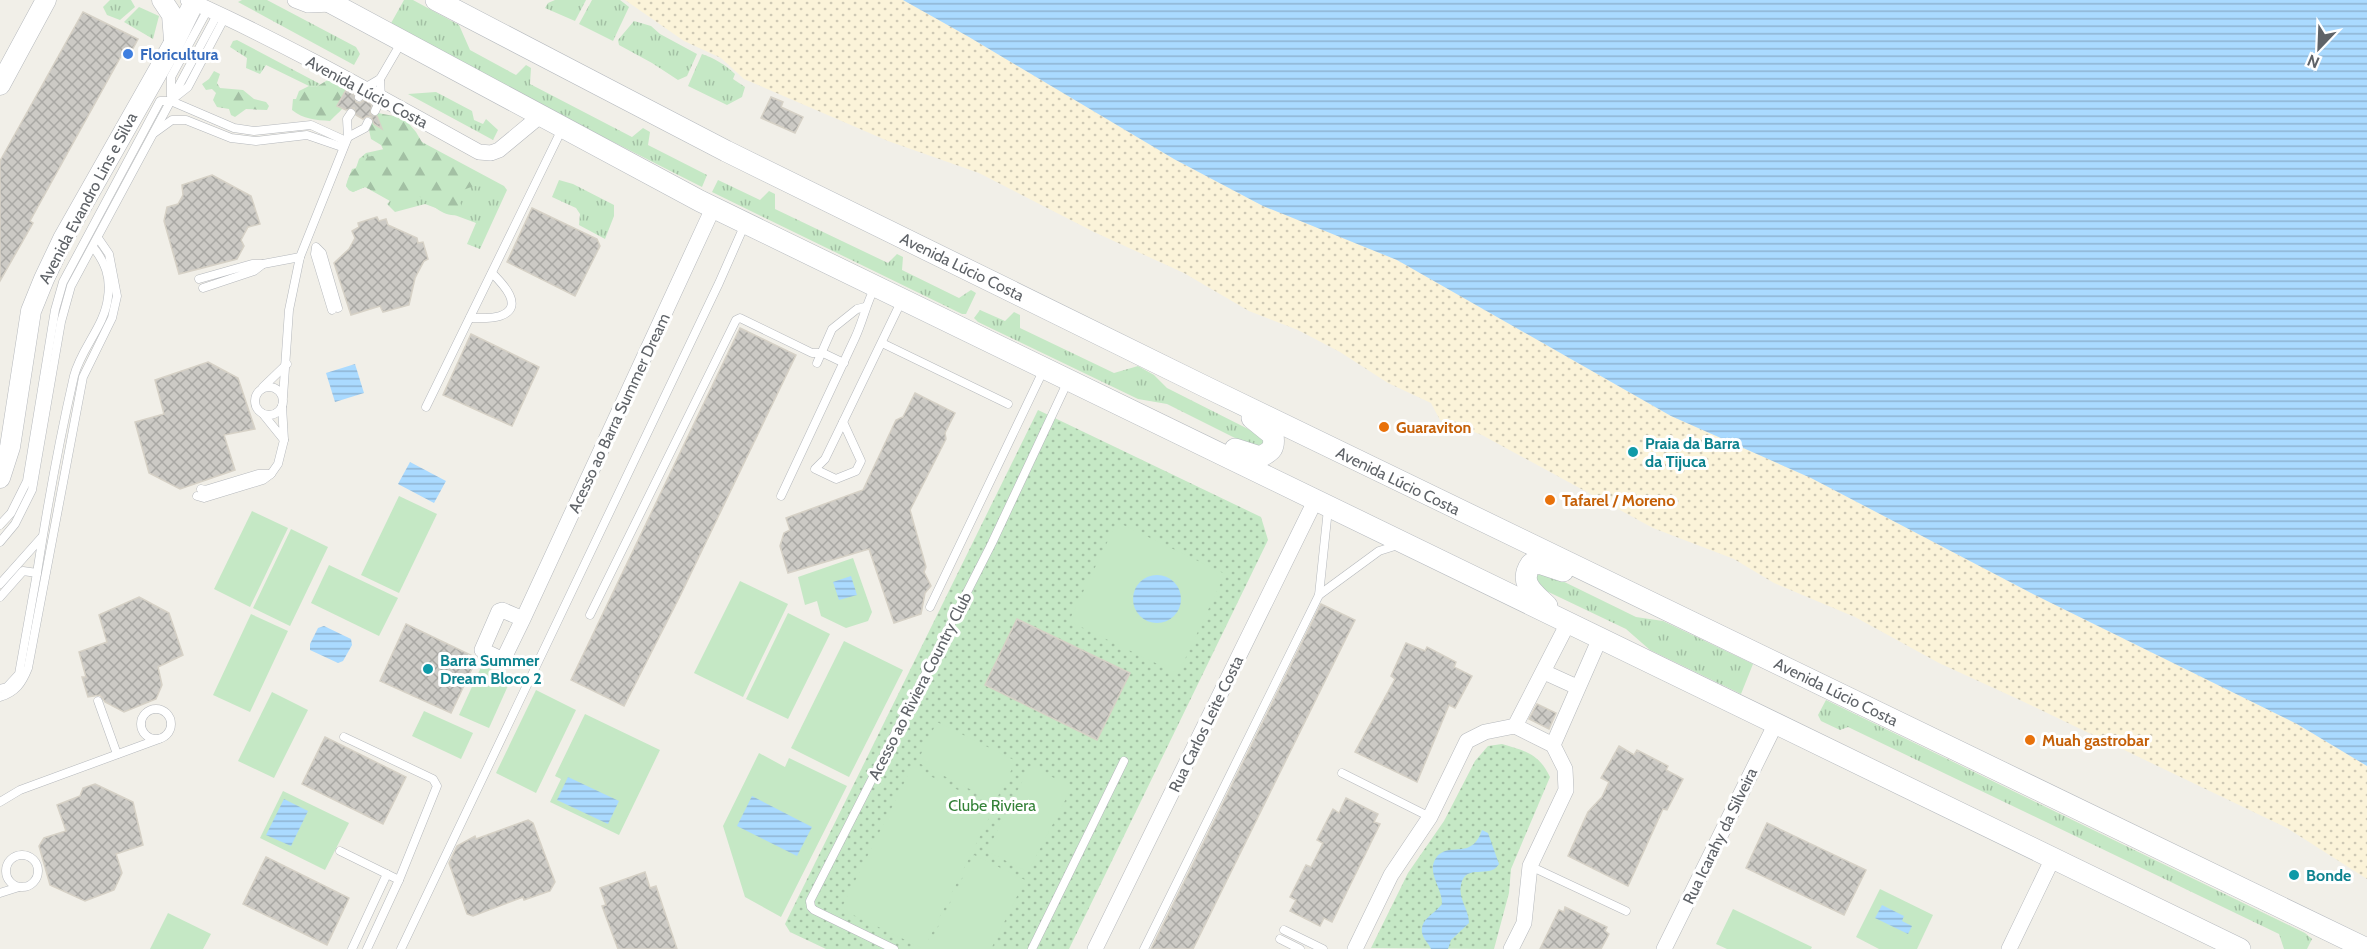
<svg xmlns="http://www.w3.org/2000/svg" width="2367" height="949" font-family="Cabin,sans-serif">
  <defs>
    <pattern id="grass-tufts" width="24" height="20" patternUnits="userSpaceOnUse" patternTransform="scale(1.5)"><rect width="24" height="20" fill="#c5e8c5"/><path d="M3 7l-1-3M5 7V3M7 7l1-3M15 17l-1-3M17 17v-4M19 17l1-3" fill="none" stroke="#a3c0a4"/></pattern>
    <pattern id="forest-firs" width="22" height="20" patternUnits="userSpaceOnUse" patternTransform="scale(1.5)"><rect width="22" height="20" fill="#c5e8c5"/><path d="M5 1l3.5 6h-7zM16 11l3.5 6h-7z" fill="#a3c0a4"/></pattern>
    <pattern id="sand-dots" width="8" height="8" patternUnits="userSpaceOnUse" patternTransform="scale(1.5)"><rect width="8" height="8" fill="#fbf3d9"/><path d="M2 2h.1M6 6h.1" fill="none" stroke="#cec8b4" stroke-width="1.8" stroke-linecap="round"/></pattern>
    <pattern id="park-dots" width="8" height="8" patternUnits="userSpaceOnUse" patternTransform="scale(1.5)"><rect width="8" height="8" fill="#c5e8c5"/><path d="M2 2h.1M6 6h.1" fill="none" stroke="#a3c0a4" stroke-width="1.8" stroke-linecap="round"/></pattern>
    <pattern id="water-rules" width="6" height="5" patternUnits="userSpaceOnUse" patternTransform="scale(1.5)"><rect width="6" height="5" fill="#aadaff"/><path d="M0 2.5h6" fill="none" stroke="#8eb4d2"/></pattern>
    <pattern id="building-cross-hatch" width="8" height="8" patternUnits="userSpaceOnUse" patternTransform="scale(1.5)"><rect width="8" height="8" fill="#cccac5"/><path d="M0 0l8 8M0 8l8-8" fill="none" stroke="#a9a8a4"/></pattern>
  </defs>
  <rect width="100%" height="100%" fill="#f1efe8"/>
  <g fill="url(#grass-tufts)">
    <path d="M110 0H131L135 7 120 20 107 15 103 7Z"/>
    <path d="M242 0H267L356 47 360 54 354 65 238 2Z"/>
    <path d="M404 0H413L459 25 470 50 516 75 526 65 531 68 530 84 632 137 643 128 650 132 648 145 707 175 702 187 558 114 390 25Z"/>
    <path d="M555 0H586L575 21 545 8 548 3Z"/>
    <path d="M592 0H620L629 7 613 41 579 24Z"/>
    <path d="M139 7 159 16 153 39 124 22Z"/>
    <path d="M634 21 651 26 660 34 697 54 687 76 678 80 652 63 619 45 618 40Z"/>
    <path d="M237 40 320 84 316 87 309 86 266 65 260 74 246 68 247 58 230 47 233 41Z"/>
    <path d="M702 54C714 58 726 65 735 74L733 79 745 87 742 97 727 105 688 86Z"/>
    <path d="M436 92 472 111 474 120 483 124 486 119 498 130 493 140 408 94Z"/>
    <path d="M420 141 504 186 507 190 480 249 467 244 476 223 425 204 395 212 387 204 390 201 365 187 353 192 349 190 346 186 352 169 356 168 359 159 366 153Z"/>
    <path d="M559 180 573 184 614 205V216L605 239 579 225 580 214 576 208 552 197Z"/>
    <path d="M718 180 760 200 769 191 775 194V209L888 263 897 254 903 257 902 270 959 298 971 290 976 293 966 314H962L712 192Z"/>
    <path d="M980 310 1005 321 1014 312 1020 315V328L1114 373 1138 366 1154 375 1167 388 1260 435 1264 441 1262 448H1255L1167 404 1138 399 978 322 974 318Z"/>
    <path d="M1544 572 1636 617 1663 621 1753 664 1741 694 1650 650 1626 629 1538 587 1536 576Z"/>
    <path d="M1826 700 2305 933 2312 939 2307 949H2284L2279 934 1848 727 1840 730 1821 721 1818 715Z"/>
  </g>
  <g fill="url(#forest-firs)">
    <path d="M214 71 220 74 217 83 220 88 243 90 254 99 266 102 269 106 267 110 246 109 235 117 231 115 229 109 217 107 213 100 216 93 212 89 206 90 202 84 209 79Z"/>
    <path d="M331 78 351 89C349 105 341 110 330 121 316 120 303 119 292 110L293 99H296L299 91 309 86 316 87Z"/>
    <path d="M378 113 404 118 416 132 423 144 485 178 488 183 484 187 474 186 463 190 459 200 463 209 462 214C441 220 432 201 418 196 413 195 385 193 380 194L365 187 353 192 349 190 346 186C350 171 351 174 359 164V159C368 155 376 158 384 151L381 145 371 139 369 130 375 114Z"/>
  </g>
  <path fill="url(#sand-dots)" d="M625 0H903L969 37 1174 159 1263 206 1397 260 1671 416 1811 478 2037 596 2297 724 2367 766V879L2287 828 2022 701 1939 663 1855 617 1774 583 1734 559 1653 528 1482 435 1440 420 1431 403 1388 383 1340 352 1298 330 1249 311 1184 273 1094 232 979 173 888 141 744 79 721 58 684 41Z"/>
  <g fill="url(#park-dots)">
    <path d="M1038 410 1261 517 1268 540 1069 949H826L790 932 785 924Z"/>
    <path d="M1502 744C1526 751 1539 754 1550 777L1511 869 1509 893 1494 949 1371 948 1408 873 1444 821 1475 761 1488 746Z"/>
  </g>
  <g fill="#c5e8c5">
    <path d="M399 496 437 514 399 593 361 575Z"/>
    <path d="M252 511 288 528 250 607 214 589Z"/>
    <path d="M1117 522 1225 574 1178 674 1069 621Z"/>
    <path d="M291 529 328 547 290 626 253 608Z"/>
    <path d="M853 558 872 612 868 621 846 628 821 616 817 601 805 605 798 577Z"/>
    <path d="M329 565 398 598 379 636 311 603Z"/>
    <path d="M740 581 788 604 743 697 694 673Z"/>
    <path d="M788 613 830 634 788 719 746 699Z"/>
    <path d="M251 614 288 631 250 712 213 695Z"/>
    <path d="M844 641 903 670 849 777 791 748Z"/>
    <path d="M482 665 511 679 489 728 459 715Z"/>
    <path d="M536 690 576 710 536 793 496 773Z"/>
    <path d="M272 692 308 710 274 778 238 761Z"/>
    <path d="M424 711 473 733 461 759 412 736Z"/>
    <path d="M585 714 660 750 619 835 550 802 561 779 555 776Z"/>
    <path d="M937 722 1016 761 995 802 917 762Z"/>
    <path d="M759 753 785 767 789 758 847 786 781 917 745 897 723 826Z"/>
    <path d="M1030 766 1072 787 1028 872 987 851Z"/>
    <path d="M912 767 994 808 924 949 841 909Z"/>
    <path d="M283 791 349 823 325 870 260 838Z"/>
    <path d="M974 855 1025 880 991 949H927Z"/>
    <path d="M1880 889 1933 915 1917 949H1879L1856 937Z"/>
    <path d="M1733 909 1812 947 1811 949H1727L1716 944Z"/>
    <path d="M168 913 211 934 203 949H150Z"/>
  </g>
  <g fill="url(#water-rules)">
    <path d="M903 0H2367V766L2297 724 2037 596 1811 478 1671 416 1397 260 1263 206 1174 159 969 37Z"/>
    <path d="M355 364 364 393 335 402 326 373Z"/>
    <path d="M410 462 446 481 434 503 398 484Z"/>
    <circle cx="1157" cy="599" r="24"/>
    <path d="M851 576 857 595 839 600 833 582Z"/>
    <path d="M324 626 351 639 352 645 343 661 338 663 310 650V644L318 628Z"/>
    <path d="M568 777 619 801 608 824 557 800Z"/>
    <path d="M752 796 812 827 797 856 737 826Z"/>
    <path d="M284 799 308 811 291 846 266 835Z"/>
    <path d="M1482 830 1488 833 1499 864C1490 880 1465 862 1461 885 1458 899 1469 909 1469 923L1451 940 1448 949H1431C1429 944 1425 941 1423 936 1417 920 1435 914 1442 904 1443 889 1426 872 1436 858 1449 840 1471 862 1482 830Z"/>
    <path d="M1882 905 1904 916 1902 921 1912 926 1908 934 1875 918Z"/>
  </g>
  <g fill="url(#building-cross-hatch)" stroke="#d6d1c6" stroke-width="1.5">
    <path d="M83 12 138 39 131 52 125 49 30 221 33 223 0 281V161Z"/>
    <path d="M346 90 354 94 356 102 360 103 364 100 372 104 370 114 377 116 382 129 374 124 371 117 367 116 363 119 356 115 354 108 346 110 337 106Z"/>
    <path d="M771 97 783 102 781 107 803 117 795 133 761 118Z"/>
    <path d="M212 175 251 196 260 224 248 227 241 240 244 246 237 259 179 274 164 221 167 207 178 204 183 195 182 185Z"/>
    <path d="M532 208 597 239 600 246 575 296 507 262Z"/>
    <path d="M377 217 379 221 386 219 388 225 417 238 418 243 423 242 428 259 424 261 415 278 409 305 383 312 380 306 351 315 334 263 349 249 355 238 352 231 359 227 358 223Z"/>
    <path d="M740 328 796 355 680 596 624 706 571 680Z"/>
    <path d="M471 334 539 367 512 426 443 395Z"/>
    <path d="M208 362 238 378 255 429 224 435 235 470 180 489 149 473 135 422 164 414 155 380Z"/>
    <path d="M915 393 955 413 945 433 946 439 910 510 926 567 924 572 931 586 925 593 921 614 894 623 869 549 788 573 780 546 784 533 790 530 786 518 863 490 896 420 903 417Z"/>
    <path d="M139 597 169 613 183 655 158 667 162 685 156 699 124 712 105 702 100 695 88 697 82 677H86L79 652 107 642 99 615Z"/>
    <path d="M1321 604 1355 620 1193 949H1151Z"/>
    <path d="M1017 619 1130 673 1097 740 985 685Z"/>
    <path d="M406 624 477 658 451 713 380 681Z"/>
    <path d="M1406 643 1425 651 1427 647 1456 662 1454 667 1472 676 1455 708 1449 705 1417 782 1355 752 1395 679 1391 676Z"/>
    <path d="M1537 704 1556 713 1549 729 1529 719Z"/>
    <path d="M325 737 406 777 383 824 302 784Z"/>
    <path d="M1619 746 1634 755 1637 750 1668 766 1666 770 1683 779 1667 810 1663 809 1628 886 1568 856 1588 812 1602 797 1609 782 1601 778Z"/>
    <path d="M95 784 133 802 143 845 116 854 122 873 114 890 85 901 50 885 39 846 44 838 66 831 57 805 80 796 83 788Z"/>
    <path d="M1346 798 1378 814 1374 822 1380 824 1332 922 1324 918 1320 926 1290 911 1296 900 1290 897 1306 865 1311 867 1323 843 1317 840 1333 809 1339 813Z"/>
    <path d="M528 820 533 823 555 882 550 891 524 900 523 897 473 916 467 914 449 863 457 846 475 836 476 839Z"/>
    <path d="M1767 823 1866 870 1844 915 1746 868Z"/>
    <path d="M266 857 349 898 327 945 243 904Z"/>
    <path d="M645 872 650 888 656 886 677 949H618L602 906 606 905 600 888Z"/>
    <path d="M1565 907 1607 927 1605 931 1609 934 1601 949H1540L1559 910 1564 912Z"/>
  </g>
  <g fill="none" stroke-linecap="round" stroke-linejoin="round">
    <defs>
      <g id="service">
        <path d="M171 96V77L208 9"/>
        <path d="M359 97 363 89 380 79 401 43"/>
        <path d="M174 98 188 87 225 17"/>
        <path d="M375 111 381 98 380 79"/>
        <path d="M154 133 172 120H186L231 138 256 141 307 135 342 147"/>
        <path d="M348 137 365 128 368 122"/>
        <path d="M263 264 300 257"/>
        <path d="M199 279 252 264H263L254 271 203 288"/>
        <path d="M332 310 315 254 316 247 322 253 338 308"/>
        <path d="M470 318C480 318 491 319 500 316 526 307 502 283 492 273"/>
        <path d="M882 343 1008 404"/>
        <path d="M817 363 832 329 857 309 865 307"/>
        <circle cx="269" cy="401" r="14"/>
        <path d="M263 387 287 364"/>
        <path d="M283 397 289 310 300 257 348 137 347 119 351 113"/>
        <path d="M426 407 562 129"/>
        <path d="M263 414 284 440 282 406"/>
        <path d="M843 422 861 461 856 471 836 479 815 469 825 459Z"/>
        <path d="M843 422 901 302"/>
        <path d="M271 474 278 464 284 440"/>
        <path d="M197 496 204 498 263 480 271 474H258L205 490 201 489"/>
        <path d="M781 496 855 338C863 321 866 304 875 287"/>
        <path d="M0 525 11 513 27 481 55 310 63 282 160 101H171L234 128 254 131 311 125 346 141"/>
        <path d="M0 542 15 524 32 490 61 322 71 286 218 13"/>
        <path d="M37 573C47 508 59 441 74 376 81 348 105 326 108 297 111 277 105 262 93 247"/>
        <path d="M0 584 42 537"/>
        <path d="M1319 595 1379 551 1398 545"/>
        <path d="M0 597 23 571 37 573 19 674 7 687 0 689"/>
        <path d="M930 607 1044 369"/>
        <path d="M590 615 736 320 740 318 812 353H823L844 363"/>
        <path d="M0 697C16 692 22 683 28 668L83 377 112 318 117 296 109 254 98 238"/>
        <path d="M98 701 117 754"/>
        <circle cx="156" cy="724" r="15"/>
        <path d="M344 737 433 779 437 786 399 880"/>
        <path d="M1342 773 1430 817"/>
        <path d="M0 802 20 790 159 739"/>
        <path d="M340 851 399 880 367 949"/>
        <circle cx="22" cy="871" r="16"/>
        <path d="M1530 866 1626 911"/>
        <path d="M0 893 19 887"/>
        <path d="M1284 930 1323 949"/>
        <path d="M1280 939 1300 949"/>
        <path d="M352 949 387 874"/>
        <path d="M401 949 719 283 745 224"/>
        <path d="M894 949 814 910 811 907 810 901 992 543 1068 381"/>
        <path d="M1032 949 1124 761"/>
        <path d="M1144 949 1319 595 1328 509"/>
      </g>
      <g id="minor">
        <path d="M188 0C287 44 383 99 479 152L491 153 499 150 540 116"/>
        <path d="M295 0 308 5 333 4"/>
        <path d="M523 619 502 610 499 611 482 650 501 659 504 658 523 619 714 206"/>
        <path d="M1544 672 1577 687"/>
        <path d="M1515 726 1568 623"/>
        <path d="M1553 745 1600 638"/>
        <path d="M1095 949 1316 499"/>
        <path d="M1355 949 1391 875 1430 817 1467 741 1485 732 1515 726 1553 745 1565 769 1566 790 1530 866 1524 923 1511 949"/>
        <path d="M1664 949 1776 723"/>
        <path d="M2009 949 2053 858"/>
      </g>
      <g id="tertiary">
        <path d="M162 0 172 15 174 40"/>
        <path d="M0 85 46 0"/>
        <path d="M0 478 10 447 31 311 44 279 63 239 174 43 195 0"/>
      </g>
      <g id="secondary">
        <path d="M326 0 700 201 2240 949"/>
        <path d="M436 0 726 151 1206 387 2367 949"/>
        <path d="M1235 449 1260 457C1272 451 1275 448 1273 435L1252 418"/>
        <path d="M1547 606C1534 593 1518 583 1531 564L1539 563 1563 571"/>
      </g>
    </defs>
    <use href="#service" stroke="#b5b8bc" stroke-width="9"/>
    <use href="#minor" stroke="#b5b8bc" stroke-width="16"/>
    <use href="#tertiary" stroke="#b5b8bc" stroke-width="21"/>
    <use href="#secondary" stroke="#b6babf" stroke-width="22"/>
    <use href="#service" stroke="#fff" stroke-width="8"/>
    <use href="#minor" stroke="#fff" stroke-width="15"/>
    <use href="#tertiary" stroke="#fff" stroke-width="20"/>
    <use href="#secondary" stroke="#fff" stroke-width="21"/>
  </g>
  <circle fill="#3f7fe0" stroke="#fff" stroke-width="2" cx="128" cy="54" r="6"/>
  <g fill="#e8710a" stroke="#fff" stroke-width="2">
    <circle cx="1384" cy="427" r="6"/>
    <circle cx="1550" cy="500" r="6"/>
    <circle cx="2030" cy="740" r="6"/>
  </g>
  <g fill="#0f9aa8" stroke="#fff" stroke-width="2">
    <circle cx="1633" cy="452" r="6"/>
    <circle cx="428" cy="669" r="6"/>
    <circle cx="2294" cy="875" r="6"/>
  </g>
  <g text-anchor="middle" dominant-baseline="central" stroke-width="6" stroke-linejoin="round" paint-order="stroke">
    <g font-size="16" font-weight="bold" fill="#366cbe" stroke="#fff" text-anchor="start">
      <text x="140" y="54">Floricultura</text>
    </g>
    <g font-size="16" fill="#5f6368" stroke="#fff">
      <text transform="translate(367 92) rotate(28)">Avenida Lúcio Costa</text>
      <text transform="translate(88 198) rotate(-62)">Avenida Evandro Lins e Silva</text>
      <text transform="translate(962 267) rotate(26)">Avenida Lúcio Costa</text>
      <text transform="translate(619 413) rotate(-65)">Acesso ao Barra Summer Dream</text>
      <text transform="translate(1398 481) rotate(26)">Avenida Lúcio Costa</text>
      <text transform="translate(920 686) rotate(-63)">Acesso ao Riviera Country Club</text>
      <text transform="translate(1836 692) rotate(26)">Avenida Lúcio Costa</text>
      <text transform="translate(1206 724) rotate(-64)">Rua Carlos Leite Costa</text>
      <text transform="translate(1720 836) rotate(-64)">Rua Icarahy da Silveira</text>
    </g>
    <g font-size="16" font-weight="bold" fill="#c56008" stroke="#fff" text-anchor="start">
      <text x="1396" y="427">Guaraviton</text>
      <text x="1562" y="500">Tafarel / Moreno</text>
      <text x="2042" y="740">Muah gastrobar</text>
    </g>
    <g font-size="16" font-weight="bold" fill="#0d838f" stroke="#fff" text-anchor="start">
      <text x="1645" y="443">Praia da Barra<tspan x="1645" dy="18">da Tijuca</tspan></text>
      <text x="440" y="660">Barra Summer<tspan x="440" dy="18">Dream Bloco 2</tspan></text>
      <text x="2306" y="875">Bonde</text>
    </g>
    <g font-size="16" fill="#348238" stroke="#fff">
      <text x="992" y="805">Clube Riviera</text>
    </g>
  </g>
  <g transform="translate(2319 48) rotate(203)" stroke="#ffffff" stroke-width="4.5" paint-order="stroke">
  <path d="M0-4.5L10 22L0 15L-10 22Z" fill="#5f6368"/>
  <text y="-9" font-size="16" font-weight="bold" text-anchor="middle" fill="#5f6368">N</text>
  </g>
</svg>
